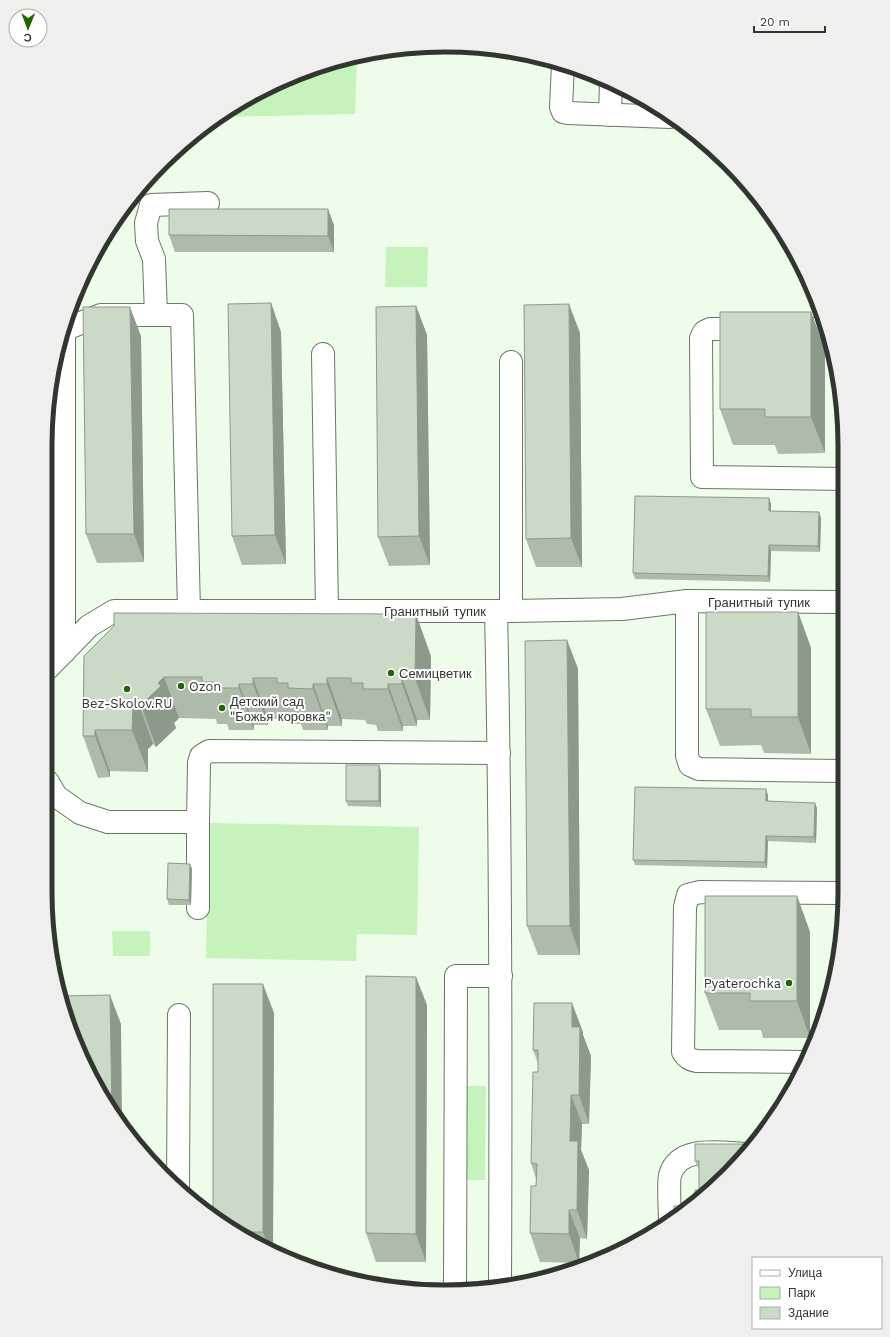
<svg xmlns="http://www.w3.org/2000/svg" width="890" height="1337" font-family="'Work Sans',sans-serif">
  <rect width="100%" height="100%" fill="#edfde9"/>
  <g fill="#c6f2bc">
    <path d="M340 59H357L355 114 219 117 268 86Z"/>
    <path d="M386 247H428L427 287H385Z"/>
    <path d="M209 823 419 827 417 935 357 934 356 961 206 958Z"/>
    <path d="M112 931H150V956H113Z"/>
    <path d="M464 1086H486L485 1180H463Z"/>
  </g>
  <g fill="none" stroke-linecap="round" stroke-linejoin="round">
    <defs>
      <g id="minor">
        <path d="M563 64 561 107 563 112 568 113 670 117"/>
        <path d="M610 115 611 83"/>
        <path d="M156 315 154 259 147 241 146 223 151 205 208 203"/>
        <path d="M749 329H710L704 332 701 338 702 477 844 479"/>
        <path d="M788 329H827"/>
        <path d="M63 330 101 315H182L189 612"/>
        <path d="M64 330V652"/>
        <path d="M323 354 327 612"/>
        <path d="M511 362V611"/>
        <path d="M687 601V756L690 765 699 769 842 771"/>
        <path d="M496 611C501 835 501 1059 500 1284L499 1287"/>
        <path d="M48 668 89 626 114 611H511L622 609 687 601 843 602"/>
        <path d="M48 782 56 796 80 813 108 822H198L199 763 201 756 209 751 499 753"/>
        <path d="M198 908V822"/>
        <path d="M806 1062 697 1061C690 1060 687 1058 683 1052L685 907 688 895 700 892 842 893"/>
        <path d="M178 1189 179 1015"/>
        <path d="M670 1222C670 1211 668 1185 670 1175 679 1144 722 1153 747 1154"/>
        <path d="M455 1291 456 976H501"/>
      </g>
    </defs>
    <use href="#minor" stroke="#697866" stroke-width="24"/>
    <use href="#minor" stroke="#fff" stroke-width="22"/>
  </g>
  <g fill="#aebbaa">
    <path d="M706 143 709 144 713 149H708Z"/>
    <path d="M334 225V252H175L169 235Z"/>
    <path d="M271 303 281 332 286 564 242 565 232 536Z"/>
    <path d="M416 306 427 335 430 565 389 566 378 537Z"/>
    <path d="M580 333 582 567H536L526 539Z"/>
    <path d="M141 336 144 562 97 563 86 534Z"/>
    <path d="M825 348V453L778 454 775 445H733L720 409Z"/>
    <path d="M769 498 771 504V511L821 518 820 552 771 551 770 582 635 579 633 573Z"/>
    <path d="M798 612 811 648V754L764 753 761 745 720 746 706 709Z"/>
    <path d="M567 640 578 669 580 955H538L527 926Z"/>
    <path d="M84 656H431L430 720H417V726H403V731H378L376 725 367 724 365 720 342 719V726H328V730H303L301 724H292L290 719H268V725H254V730H229L227 724H217L216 719 179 718 174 723 176 728 156 747 153 744 148 749V772L110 771V777L98 778 83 736Z"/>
    <path d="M381 771V807L348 806 346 801Z"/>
    <path d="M768 795V801L817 808 816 843 768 841 767 868 635 865 633 860Z"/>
    <path d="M190 864 192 869 191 905H169L167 899Z"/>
    <path d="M797 896 810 932V1038H763L761 1030H719L705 993Z"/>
    <path d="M427 1005 426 1262H376L366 1233Z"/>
    <path d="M274 1013 273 1251 213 1216Z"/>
    <path d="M583 1032V1035L591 1056 589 1124H582L581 1150 589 1170 587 1239 580 1238 579 1263 540 1262 530 1233 536 1186V1179L531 1163 538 1072V1063L533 1050Z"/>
    <path d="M753 1144 699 1190V1170L695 1161Z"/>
  </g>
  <g fill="#8d998b">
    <path d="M328 209 334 225V252L328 236Z"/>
    <path d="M271 303 281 332 286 564 275 535Z"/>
    <path d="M569 304 580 333 582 567 571 538Z"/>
    <path d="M416 306 427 335 430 565 419 536Z"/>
    <path d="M130 307 141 336 144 562 134 534Z"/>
    <path d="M811 312 825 348V453L811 417Z"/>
    <path d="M769 498 771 504V517L769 511Z"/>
    <path d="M819 512 821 518 820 552 818 546Z"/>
    <path d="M769 545 771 551 770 582 768 576Z"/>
    <path d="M798 612 811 648V754L798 717Z"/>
    <path d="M416 614 431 656 430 720 415 678Z"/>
    <path d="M567 640 578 669 580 955 570 926Z"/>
    <path d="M164 677 179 718 174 723 176 728 156 747 141 705 158 683Z"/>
    <path d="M253 678 268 719V725L253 684Z"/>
    <path d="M327 678 342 719V726L327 684Z"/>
    <path d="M402 678 417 720V726L402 684Z"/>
    <path d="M239 684 254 725V730L239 688Z"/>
    <path d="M313 684 328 726V730L313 689Z"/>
    <path d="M388 684 403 726V731L388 689Z"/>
    <path d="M138 702 153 744 148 749V772L132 730 133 708Z"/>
    <path d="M95 730 110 771V777L95 736Z"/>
    <path d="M379 765 381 771V807L379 801Z"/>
    <path d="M766 789 768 795V807L766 801Z"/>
    <path d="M815 803 817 808 816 843 814 837Z"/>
    <path d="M766 836 768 841 767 868 765 862Z"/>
    <path d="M190 864 192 869 191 905 189 900Z"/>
    <path d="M797 896 810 932V1038L797 1001Z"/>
    <path d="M416 977 427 1005 426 1262 416 1234Z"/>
    <path d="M263 984 274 1013 273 1251 269 1248 263 1232Z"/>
    <path d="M110 995 121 1024 122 1126 112 1113Z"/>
    <path d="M572 1003 583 1032V1035L591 1056 589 1124 579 1095 572 1027Z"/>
    <path d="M571 1095 582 1124 581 1150 589 1170 587 1239 577 1210 570 1141Z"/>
    <path d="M569 1210 580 1238 579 1263 569 1234Z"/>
  </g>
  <g fill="#cadac6" stroke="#8d998b">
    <path d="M169 209H328V236L169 235Z"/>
    <path d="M271 303 275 535 232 536 228 304Z"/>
    <path d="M569 304 571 538 526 539 524 305Z"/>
    <path d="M416 306 419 536 378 537 376 307Z"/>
    <path d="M83 307H130L134 534H86Z"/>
    <path d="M720 312H811V417H765V409H720Z"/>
    <path d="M635 496 769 498V511L819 512 818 546 769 545 768 576 633 573Z"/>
    <path d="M706 612H798V717H751V709H706Z"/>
    <path d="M114 613 416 614 415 678H402V684H388V689H363V683H351V678H327V684H313V689L288 688V683H277V678H253V684H239V688H214V682H202V677H164L158 683 161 686 141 705 138 702 133 708 132 730H95V736H83L84 656 114 626Z"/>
    <path d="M567 640 570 926H527L525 641Z"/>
    <rect x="346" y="765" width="33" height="36"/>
    <path d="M635 787 766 789V801L815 803 814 837 766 836 765 862 633 860Z"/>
    <path d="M168 863 190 864 189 900 167 899Z"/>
    <path d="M705 896H797V1001H750V993H705Z"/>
    <path d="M366 976 416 977V1234L366 1233Z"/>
    <path d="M213 984H263V1232H241L213 1216Z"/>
    <path d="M110 995 112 1113 66 1020 60 996Z"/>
    <path d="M534 1003H572V1027H580L579 1095H571L570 1141H578L577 1210H569V1234L530 1233 531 1186H536L537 1164 531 1163 533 1072H538V1050H533Z"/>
    <path d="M695 1144H753L746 1156 695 1203V1190H699V1161H695Z"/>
    <path d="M674 1206H692L689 1209 674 1219Z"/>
  </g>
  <g fill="#1e6802" stroke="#fff" stroke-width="1.5">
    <circle cx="391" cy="673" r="4"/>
    <circle cx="181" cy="686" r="4"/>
    <circle cx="127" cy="689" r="4"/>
    <circle cx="222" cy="708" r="4"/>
    <circle cx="789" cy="983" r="4"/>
  </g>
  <g text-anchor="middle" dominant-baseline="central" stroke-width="4" stroke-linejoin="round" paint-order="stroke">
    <g font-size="13" fill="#313730" stroke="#fff">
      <text x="759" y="602">Гранитный тупик</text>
      <text x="435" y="611">Гранитный тупик</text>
    </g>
    <g font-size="13" fill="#313730" stroke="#fff" text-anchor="start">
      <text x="399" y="673">Семицветик</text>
      <text x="189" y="686">Ozon</text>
      <text x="230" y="701">Детский сад<tspan x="230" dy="15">"Божья коровка"</tspan></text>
      <text x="127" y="703" text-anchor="middle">Bez-Skolov.RU</text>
      <text x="781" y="983" text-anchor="end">Pyaterochka</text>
    </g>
  </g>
  <path d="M0 0H890V1337H0ZM445 52H445A393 393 0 0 1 838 445V892A393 393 0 0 1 445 1285H445A393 393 0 0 1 52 892V445A393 393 0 0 1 445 52Z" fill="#efefee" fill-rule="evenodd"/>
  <path fill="none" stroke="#313730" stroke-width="5" d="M445 52H445A393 393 0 0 1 838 445V892A393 393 0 0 1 445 1285H445A393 393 0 0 1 52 892V445A393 393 0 0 1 445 52Z"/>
  <rect x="752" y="1257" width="130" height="72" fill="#ffffff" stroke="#adafac"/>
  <rect x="760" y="1270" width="20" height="6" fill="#ffffff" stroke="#adafac"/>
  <text x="788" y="1277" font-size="12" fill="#313730">Улица</text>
  <rect x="760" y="1287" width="20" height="12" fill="#c6f2bc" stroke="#adafac"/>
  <text x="788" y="1297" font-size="12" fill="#313730">Парк</text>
  <rect x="760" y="1307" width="20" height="12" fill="#cadac6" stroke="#adafac"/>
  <text x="788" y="1317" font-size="12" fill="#313730">Здание</text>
  <g transform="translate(28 28) rotate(181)"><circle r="19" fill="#ffffff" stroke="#adafac"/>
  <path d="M0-3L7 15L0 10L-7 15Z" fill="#1e6802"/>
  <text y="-6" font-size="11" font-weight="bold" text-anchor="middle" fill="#313730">С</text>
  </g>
  <path d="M754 26v6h71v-6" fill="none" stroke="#313730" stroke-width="2"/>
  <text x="760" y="26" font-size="12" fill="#313730" stroke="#ffffff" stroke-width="3" paint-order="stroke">20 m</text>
</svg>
